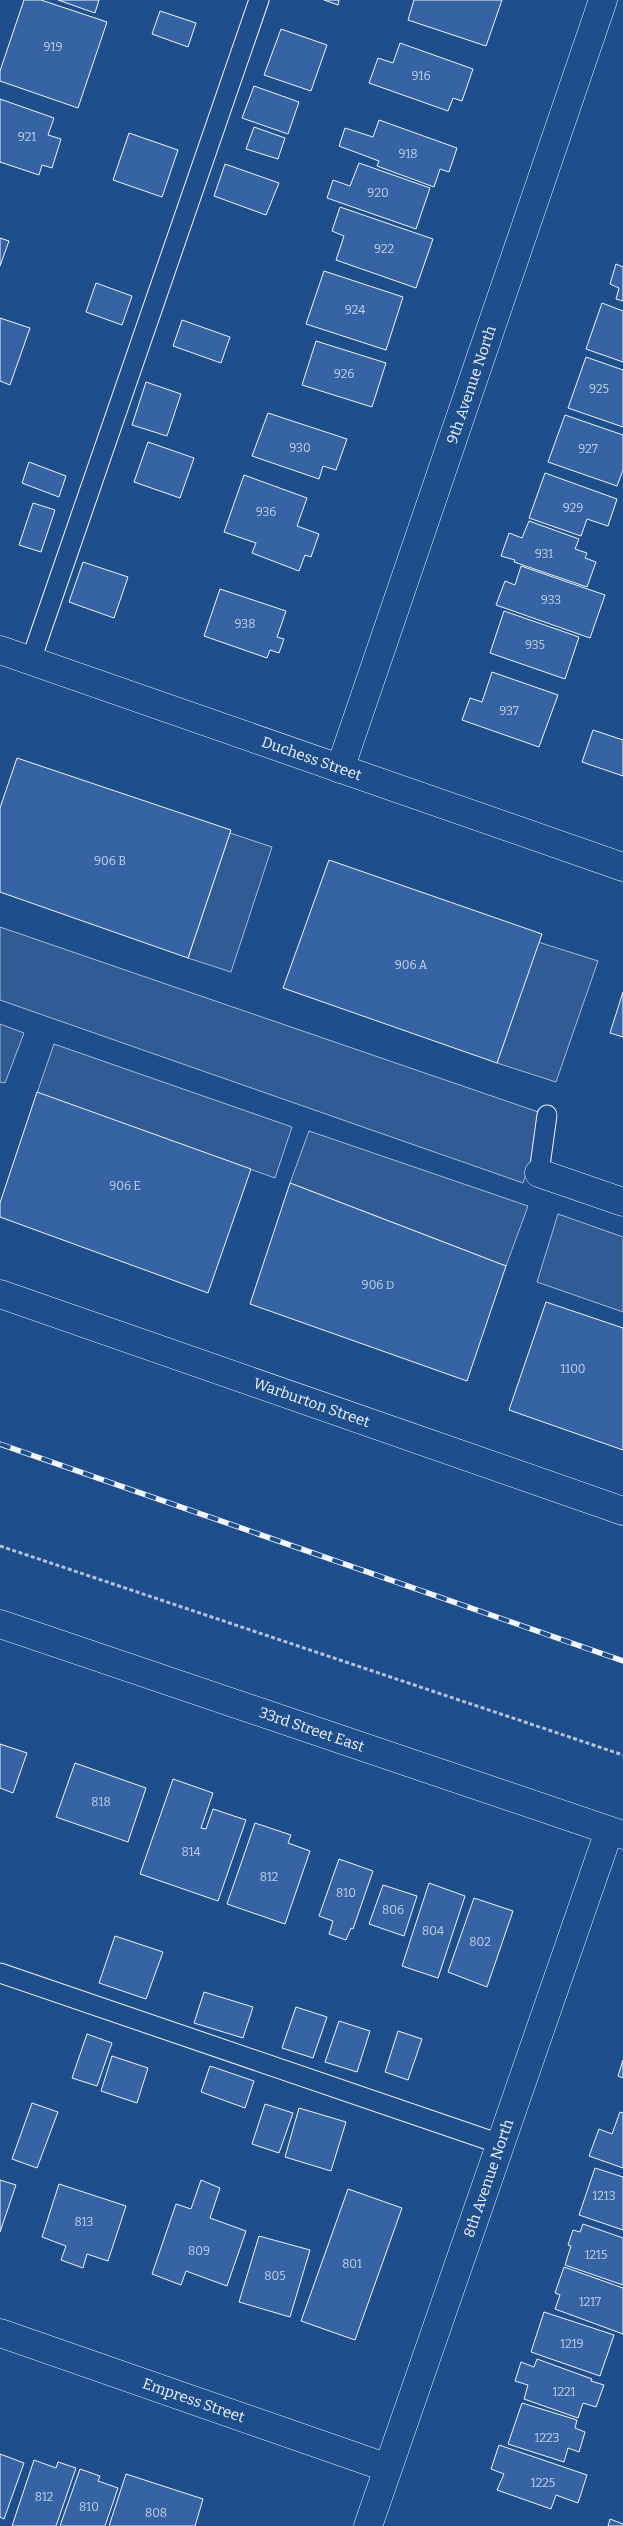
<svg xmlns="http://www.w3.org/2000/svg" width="623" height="2526" font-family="Bitter,serif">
  <rect width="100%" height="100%" fill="#1f4e8c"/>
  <g fill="#305b95" stroke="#a8bbd7">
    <path d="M230 833 272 847 231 972 188 958Z"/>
    <path d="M0 927 547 1115 523 1183 0 1000Z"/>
    <path d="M538 942 598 961 556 1082 497 1063Z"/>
    <path d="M0 1024 24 1033 5 1083 0 1082Z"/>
    <path d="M54 1044 292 1127 275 1178 37 1093Z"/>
    <path d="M309 1131 528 1206 506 1266 290 1183Z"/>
    <path d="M558 1214 623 1237V1312L537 1282Z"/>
  </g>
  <g fill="#3563a3" stroke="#f2f6ff">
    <path d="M24 0H41L107 22 78 108 0 81V71Z"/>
    <path d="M58 0H99L95 13Z"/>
    <path d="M324 0H339L338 5Z"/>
    <path d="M414 0H502L486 46 408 20Z"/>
    <path d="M160 11 196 23 188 47 152 34Z"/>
    <path d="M281 29 327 45 311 91 264 75Z"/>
    <path d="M400 43 473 69 462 101 453 98 448 111 369 83 378 58 393 63Z"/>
    <path d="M254 86 299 102 288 134 242 118Z"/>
    <path d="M0 99 54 118 48 135 61 139 52 168 42 165 39 175 0 162Z"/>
    <path d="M379 120 457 148 449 172 440 169 434 187 377 166 379 161 339 146 345 128 373 137Z"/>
    <path d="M254 127 285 138 278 159 246 149Z"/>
    <path d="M129 133 178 150 162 197 113 180Z"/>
    <path d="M359 163 430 188 416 229 327 198 333 180 350 186Z"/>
    <path d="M225 164 279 183 266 215 214 196Z"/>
    <path d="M340 207 433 239 416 288 336 260 344 236 332 231Z"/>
    <path d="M0 238 9 241 0 266Z"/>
    <path d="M616 264 623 267V301L616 299 619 288 610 284Z"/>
    <path d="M324 271 403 297 386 350 306 324Z"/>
    <path d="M96 283 132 296 122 325 86 312Z"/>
    <path d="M602 303 623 311V362L586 349Z"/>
    <path d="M0 318 30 328 10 385 0 381Z"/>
    <path d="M182 320 230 337 221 363 173 346Z"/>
    <path d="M316 341 386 363 372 407 302 385Z"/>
    <path d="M586 357 623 370V427L568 408Z"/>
    <path d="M146 382 181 394 167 436 132 425Z"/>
    <path d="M268 413 347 439 336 470 323 466 319 479 252 456Z"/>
    <path d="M565 415 623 435V470L617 486 548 462Z"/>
    <path d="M148 442 194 458 180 498 134 482Z"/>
    <path d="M29 462 66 476 59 497 22 483Z"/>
    <path d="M545 473 617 499 608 526 587 519 581 536 529 518Z"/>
    <path d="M244 475 307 498 297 526 319 534 311 557 305 555 299 571 252 553 256 543 224 532Z"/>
    <path d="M33 503 55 510 41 552 19 545Z"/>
    <path d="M529 521 579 539 575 549 587 553 585 558 596 562 587 587 514 562 515 560 501 556 509 533 522 538Z"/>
    <path d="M83 562 128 577 114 618 69 602Z"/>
    <path d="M521 566 605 595 590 638 496 605 505 581 515 585Z"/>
    <path d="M220 589 286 611 277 637 284 639 279 653 270 650 267 658 204 636Z"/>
    <path d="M504 611 579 637 565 679 490 653Z"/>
    <path d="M492 672 558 695 539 747 462 720 470 698 482 702Z"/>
    <path d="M593 730 623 740V776L582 762Z"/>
    <path d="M17 758 231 830 188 958 0 892V808Z"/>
    <path d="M329 860 542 934 497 1063 283 988Z"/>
    <path d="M623 992V1037L610 1033Z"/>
    <path d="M37 1092 251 1169 208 1293 0 1217V1203Z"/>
    <path d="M290 1183 506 1266 467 1381 250 1304Z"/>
    <path d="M546 1302 623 1328V1450L509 1410Z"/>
    <path d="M0 1744 27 1753 13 1793 0 1788Z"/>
    <path d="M75 1763 146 1788 128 1842 56 1817Z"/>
    <path d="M173 1779 213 1793 201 1828 206 1829 213 1809 246 1820 218 1901 140 1874Z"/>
    <path d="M255 1823 291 1835 288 1843 310 1851 285 1924 227 1904Z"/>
    <path d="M339 1859 373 1871 353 1929 351 1928 346 1940 329 1934 333 1921 319 1916Z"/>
    <path d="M429 1883 465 1896 438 1978 402 1966Z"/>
    <path d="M383 1885 417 1896 404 1936 369 1924Z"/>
    <path d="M474 1898 513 1911 487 1987 448 1972Z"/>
    <path d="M115 1936 163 1952 146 1999 99 1983Z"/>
    <path d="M204 1992 253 2007 243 2038 194 2023Z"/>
    <path d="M296 2007 327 2017 313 2058 282 2048Z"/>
    <path d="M339 2021 370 2031 357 2072 325 2062Z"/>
    <path d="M398 2031 422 2039 408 2080 385 2072Z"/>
    <path d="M87 2034 112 2043 97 2086 72 2078Z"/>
    <path d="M112 2056 148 2068 137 2103 101 2091Z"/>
    <path d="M623 2060V2078L618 2076Z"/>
    <path d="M210 2066 254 2081 245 2108 201 2092Z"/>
    <path d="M32 2103 58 2112 37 2168 12 2159Z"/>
    <path d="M265 2104 293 2113 279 2153 252 2144Z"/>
    <path d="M299 2108 346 2122 331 2171 285 2157Z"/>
    <path d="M620 2112 623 2113V2168L589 2156 599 2129 612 2134Z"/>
    <path d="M595 2168 623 2177V2230L579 2215Z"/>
    <path d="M0 2180 16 2185 0 2232Z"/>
    <path d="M201 2180 220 2188 210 2218 246 2231 227 2286 186 2271 181 2285 152 2274 176 2204 191 2209Z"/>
    <path d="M59 2184 126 2206 108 2261 87 2254 83 2268 61 2260 66 2246 42 2237Z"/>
    <path d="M348 2189 402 2208 355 2340 301 2321Z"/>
    <path d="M583 2224 623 2238V2285L565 2265 571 2246 568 2245 573 2230 580 2232Z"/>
    <path d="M259 2236 310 2250 290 2317 239 2302Z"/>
    <path d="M564 2267 623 2288V2334L555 2309 560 2295 555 2293Z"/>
    <path d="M544 2312 614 2335 600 2376 531 2352Z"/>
    <path d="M537 2359 592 2379 591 2381 604 2385 596 2407 583 2403 578 2418 524 2399 528 2385 515 2381 521 2362 534 2367Z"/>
    <path d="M522 2403 577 2420 575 2428 585 2432 579 2452 568 2448 564 2462 508 2444Z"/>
    <path d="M499 2445 587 2475 578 2503 556 2495 551 2509 497 2490 504 2474 491 2469Z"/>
    <path d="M0 2454 24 2463 4 2519 0 2517Z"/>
    <path d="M34 2460 56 2468 58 2462 76 2468 56 2526H12Z"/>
    <path d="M80 2469 100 2476 98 2481 118 2488 105 2526H60Z"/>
    <path d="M126 2474 203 2499 195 2526H109Z"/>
    <path d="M610 2519 623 2524V2526H608Z"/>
  </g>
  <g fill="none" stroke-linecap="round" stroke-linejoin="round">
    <defs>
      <g id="service">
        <path d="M31 660 259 0"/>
        <path d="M539 1173 547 1115"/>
        <path d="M0 1973 500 2144"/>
      </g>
      <g id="minor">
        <path id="s1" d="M0 650 623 867"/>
        <path id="s2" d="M340 769 603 0"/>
        <path d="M539 1173 623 1202"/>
        <path id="s3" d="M0 1294 623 1511"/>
        <path id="s4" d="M0 2333 388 2468"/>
        <path id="s5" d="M368 2526 609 1831"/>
      </g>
      <g id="tertiary">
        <path id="s6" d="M0 1624 623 1835"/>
      </g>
    </defs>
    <use href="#service" stroke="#f2f6ff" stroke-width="21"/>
    <use href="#minor" stroke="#f2f6ff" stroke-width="29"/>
    <use href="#tertiary" stroke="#f2f6ff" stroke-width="29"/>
    <path stroke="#b3c4dc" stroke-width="3" stroke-dasharray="4 2.5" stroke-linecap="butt" d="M0 1546 623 1755"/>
    <use href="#service" stroke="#1f4e8c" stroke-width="19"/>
    <use href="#minor" stroke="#1f4e8c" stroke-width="28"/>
    <use href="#tertiary" stroke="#1f4e8c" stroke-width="28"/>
    <defs>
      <path id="rail" d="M0 1444 623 1661"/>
    </defs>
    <use href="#rail" stroke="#f2f6ff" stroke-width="5.5"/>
    <use href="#rail" stroke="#1f4e8c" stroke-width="4" stroke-dasharray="11" stroke-linecap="butt"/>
  </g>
  <g text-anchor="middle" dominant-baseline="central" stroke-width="4" stroke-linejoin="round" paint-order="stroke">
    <g font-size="12" fill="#c3d1e8">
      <text x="53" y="47">919</text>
      <text x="421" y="76">916</text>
      <text x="27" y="137">921</text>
      <text x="408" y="154">918</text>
      <text x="378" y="193">920</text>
      <text x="384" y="249">922</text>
      <text x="355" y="310">924</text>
      <text x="344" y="374">926</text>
      <text x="599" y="389">925</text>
      <text x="300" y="448">930</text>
      <text x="588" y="449">927</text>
      <text x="573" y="508">929</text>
      <text x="266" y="512">936</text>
      <text x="544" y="554">931</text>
      <text x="551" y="600">933</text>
      <text x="245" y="624">938</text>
      <text x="535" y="645">935</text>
      <text x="509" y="711">937</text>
      <text x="110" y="861">906 B</text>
      <text x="411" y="965">906 A</text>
      <text x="125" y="1186">906 E</text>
      <text x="378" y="1285">906 D</text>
      <text x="573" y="1369">1100</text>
      <text x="101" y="1802">818</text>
      <text x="191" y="1852">814</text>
      <text x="269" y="1877">812</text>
      <text x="346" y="1893">810</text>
      <text x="393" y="1910">806</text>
      <text x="433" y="1931">804</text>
      <text x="480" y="1942">802</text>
      <text x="604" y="2196">1213</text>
      <text x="84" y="2222">813</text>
      <text x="199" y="2251">809</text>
      <text x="596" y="2255">1215</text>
      <text x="352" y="2264">801</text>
      <text x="275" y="2276">805</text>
      <text x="590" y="2302">1217</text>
      <text x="572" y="2344">1219</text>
      <text x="564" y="2392">1221</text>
      <text x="547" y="2438">1223</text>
      <text x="543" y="2483">1225</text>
      <text x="44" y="2497">812</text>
      <text x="89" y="2507">810</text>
      <text x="156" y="2513">808</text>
    </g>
    <g font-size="15" fill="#f2f6ff" stroke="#1f4e8c">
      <text stroke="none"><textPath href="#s2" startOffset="406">9th Avenue North</textPath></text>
      <text stroke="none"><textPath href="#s1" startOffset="330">Duchess Street</textPath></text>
      <text stroke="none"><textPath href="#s3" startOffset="330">Warburton Street</textPath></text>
      <text stroke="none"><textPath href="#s6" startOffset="329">33rd Street East</textPath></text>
      <text stroke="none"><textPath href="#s5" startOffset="368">8th Avenue North</textPath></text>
      <text stroke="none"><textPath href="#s4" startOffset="205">Empress Street</textPath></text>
    </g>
  </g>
</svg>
